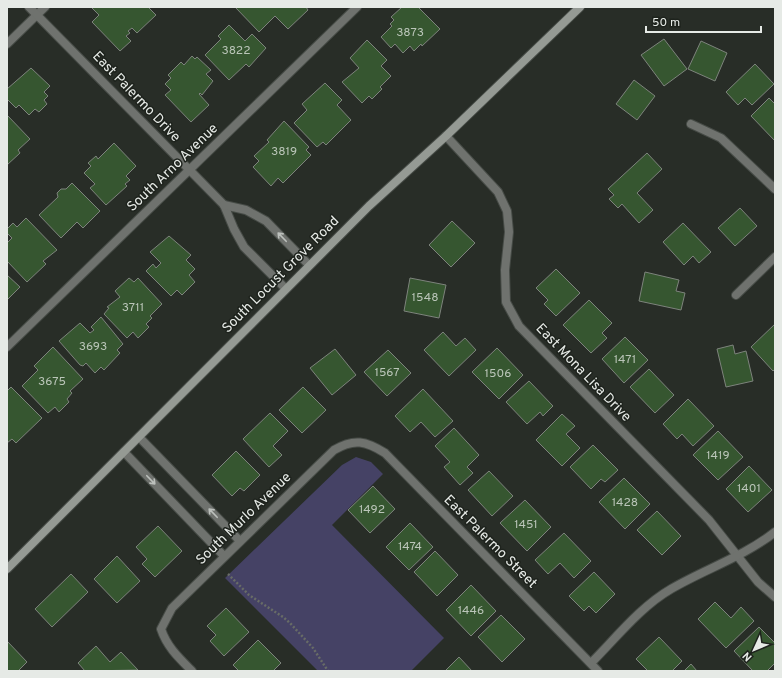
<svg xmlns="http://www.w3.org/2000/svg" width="782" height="678" font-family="Overpass,sans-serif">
  <rect width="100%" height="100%" fill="#282d27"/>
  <path fill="#454265" d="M356 457 371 462 383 474 332 525 444 638 411 671H318L225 578 342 465Z"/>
  <g fill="#365630" stroke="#7d837c">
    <path d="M91 7H148L156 15 137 33 132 28 128 31 130 33 126 36 131 41 120 51 92 22 99 15Z"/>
    <path d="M235 7H306L308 10 288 29 275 16 259 32Z"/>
    <path d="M402 7H418L440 29 422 46 421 44 414 51 410 46 403 53 395 44 391 48 381 37 392 26 390 24 394 20 391 17Z"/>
    <path d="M229 25 245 41 252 34 266 48 249 67 246 64 229 80 205 55 221 39 218 36Z"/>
    <path d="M664 39 687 69 664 86 641 55Z"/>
    <path d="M367 40 387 60 381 66 391 76 380 87 382 89 372 99 369 96 362 103 342 82 359 68 350 58Z"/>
    <path d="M701 41 727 53 715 81 688 69Z"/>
    <path d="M192 56 195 59 197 57 211 70 206 74 213 81 202 95 200 93 199 94 209 105 191 122 165 95 171 90 165 84 171 78 168 75 181 62 184 65Z"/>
    <path d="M755 64 774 84 752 105 745 98 738 105 726 92Z"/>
    <path d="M31 68 50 86 44 92 48 96 44 100 47 104 39 112 35 109 29 115 19 105 16 108 7 99V89Z"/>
    <path d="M634 80 655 96 637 120 616 104Z"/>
    <path d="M325 83 342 100 337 105 351 120 326 145 323 142 317 147 294 123 307 110 302 104Z"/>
    <path d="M769 98 775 104V141L751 116Z"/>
    <path d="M7 115 30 139 18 150 20 153 7 165Z"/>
    <path d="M284 121 309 147 306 150 311 155 283 183 278 178 271 186 253 167 259 161 254 156 269 142 267 140Z"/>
    <path d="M114 143 136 166 126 176 130 180 125 184 127 186 106 205 90 188 95 184 84 173 91 166 88 163 96 156 98 159Z"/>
    <path d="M647 153 662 169 637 193 653 210 639 223 622 204 618 208 609 199 614 195 608 189Z"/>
    <path d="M72 183 100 211 83 228 77 222 61 238 39 215 58 197 57 193 61 189H66Z"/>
    <path d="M740 208 757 226 735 246 718 228Z"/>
    <path d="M26 218 57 250 43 261 46 264 27 282 7 261V243L12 238 7 233V229L13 223 17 227Z"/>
    <path d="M452 221 475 243 451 267 429 245Z"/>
    <path d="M683 223 711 252 699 263 693 256 684 265 663 242Z"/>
    <path d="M169 236 191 255 186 260 195 269 189 275 195 282 182 295 177 290 171 296 146 271 153 264 156 268 161 263 150 252Z"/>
    <path d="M556 269 580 293 556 316 544 304 548 300 536 288Z"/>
    <path d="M645 272 679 280 676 291 685 293 681 310 639 301Z"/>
    <path d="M7 275 20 287 7 300Z"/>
    <path d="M129 278 134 282 138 278 162 304 150 316 152 318 146 324 149 327 138 338 133 332 127 338 104 314 109 308 107 307 120 297 115 291Z"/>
    <path d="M410 278 446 285 439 318 404 311Z"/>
    <path d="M589 300 612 323 602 333 607 338 591 353 563 325Z"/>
    <path d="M101 317 123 344 117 350 120 353 104 370 101 367 95 373 86 363 83 366 80 365 59 341 80 323 90 333 94 330 91 327Z"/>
    <path d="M775 324V369L773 371 751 347Z"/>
    <path d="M443 332 456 346 465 338 476 350 449 376 424 350Z"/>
    <path d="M625 337 648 360 624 383 602 359Z"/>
    <path d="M733 345 735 354 746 351 753 381 726 387 717 349Z"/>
    <path d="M53 347 83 379 70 391 72 393 67 399 69 402 59 412 55 407 48 413 22 386 38 370 34 366Z"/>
    <path d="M497 348 523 375 499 399 472 372Z"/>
    <path d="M335 349 356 375 332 395 310 368Z"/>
    <path d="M388 350 411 373 387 396 364 372Z"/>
    <path d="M649 369 674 395 655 413 630 387Z"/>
    <path d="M529 381 553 406 543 416 540 412 527 424 506 402Z"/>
    <path d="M11 387 42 418 16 443 12 439 7 443V391Z"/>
    <path d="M303 387 326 410 302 433 279 410Z"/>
    <path d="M423 389 453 421 435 437 421 422 410 432 395 416Z"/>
    <path d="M688 399 714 426 693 446 682 434 677 439 663 424Z"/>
    <path d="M270 413 288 431 273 446 282 455 269 467 243 439Z"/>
    <path d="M562 414 575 426 566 434 580 448 562 466 536 440Z"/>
    <path d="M454 428 479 455 467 467 473 473 460 485 444 467 450 462 435 446Z"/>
    <path d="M718 431 743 457 718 480 693 455Z"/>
    <path d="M593 445 618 470 605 482 601 479 591 489 570 467Z"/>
    <path d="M236 451 260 475 244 491 240 488 232 496 212 475Z"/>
    <path d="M749 466 772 490 748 512 726 489Z"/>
    <path d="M489 471 513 496 492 516 468 490Z"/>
    <path d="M624 478 650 504 625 529 599 502Z"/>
    <path d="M373 486 395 509 370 533 348 510Z"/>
    <path d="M525 500 551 527 527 551 500 523Z"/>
    <path d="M657 511 681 536 662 555 637 530Z"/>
    <path d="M410 523 433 547 409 570 386 547Z"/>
    <path d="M158 526 182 551 155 577 142 564 147 559 136 547Z"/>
    <path d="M564 533 591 561 574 578 560 563 548 574 535 560Z"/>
    <path d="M435 551 458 575 437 596 414 572Z"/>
    <path d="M117 556 140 581 117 603 94 579Z"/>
    <path d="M594 572 615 594 596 613 589 606 584 611 569 596Z"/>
    <path d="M71 574 88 592 52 627 35 609Z"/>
    <path d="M471 585 496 611 471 636 446 610Z"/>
    <path d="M715 602 731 618 741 607 754 621 726 648 698 619Z"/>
    <path d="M226 608 249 632 224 656 210 641 216 635 207 626Z"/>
    <path d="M501 615 525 639 502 662 478 637Z"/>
    <path d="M759 627 775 643V663L767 671H753L734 651Z"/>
    <path d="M659 637 682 661 672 671H648L636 659Z"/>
    <path d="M258 640 281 663 273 671H239L233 665Z"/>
    <path d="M7 641 27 662 19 670 20 671H7Z"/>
    <path d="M96 646 110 662 121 652 138 670 85 671 78 663Z"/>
    <path d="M459 657 472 671H445Z"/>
    <path d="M691 664 697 671H684Z"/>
  </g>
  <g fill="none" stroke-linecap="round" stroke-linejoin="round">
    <defs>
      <g id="minor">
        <path d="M7 44 45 7"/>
        <path d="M691 124 721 138 775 189"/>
        <path d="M446 136 498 192 507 211 509 232 505 270 506 302 519 326 709 520 758 582 775 597"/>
        <path d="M736 295 775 257"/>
        <path d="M7 347 357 7"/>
        <path d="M139 437 240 541"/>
        <path d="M124 452 224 556"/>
        <path d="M591 663C616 638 640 607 671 589 705 569 743 557 775 532"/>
        <path d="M192 671C179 658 167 647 161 629L172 608 334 450C354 438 366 441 385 453L598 671"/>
      </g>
      <g id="tertiary">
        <path d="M29 7 224 205 234 229 244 247 285 288"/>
        <path d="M224 205 246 210 266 221 309 265"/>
      </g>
      <path id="secondary" d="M7 569 369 206 446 136 580 7"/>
    </defs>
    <use href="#minor" stroke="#464b46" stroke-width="10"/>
    <use href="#tertiary" stroke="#464b46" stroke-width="10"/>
    <use href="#secondary" stroke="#464b46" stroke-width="10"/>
    <path stroke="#686c67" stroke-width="2.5" stroke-dasharray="2 2" stroke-linecap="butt" d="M228 574 249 595 283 617 290 623 313 648 328 671"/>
    <use href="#minor" stroke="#6f726e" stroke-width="8"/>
    <use href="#tertiary" stroke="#6f726e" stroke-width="8"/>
    <use href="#secondary" stroke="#959a94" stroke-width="8"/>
  </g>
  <defs><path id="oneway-shaft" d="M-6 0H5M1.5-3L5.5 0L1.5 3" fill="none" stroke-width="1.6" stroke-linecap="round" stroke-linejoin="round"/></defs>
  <g stroke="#bcc0bc">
    <use href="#oneway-shaft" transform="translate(282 237) rotate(-134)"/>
    <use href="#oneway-shaft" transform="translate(151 480) rotate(46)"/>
    <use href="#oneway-shaft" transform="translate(213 513) rotate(-134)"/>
  </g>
  <g text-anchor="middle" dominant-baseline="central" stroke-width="3" stroke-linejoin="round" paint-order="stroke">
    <g font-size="12" fill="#bac5b8">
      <text x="410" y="33">3873</text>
      <text x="236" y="51">3822</text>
      <text x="284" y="152">3819</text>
      <text x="425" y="298">1548</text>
      <text x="133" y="308">3711</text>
      <text x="93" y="347">3693</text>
      <text x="625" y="360">1471</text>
      <text x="387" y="373">1567</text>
      <text x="498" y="374">1506</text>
      <text x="52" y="382">3675</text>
      <text x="718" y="456">1419</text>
      <text x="749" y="489">1401</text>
      <text x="625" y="503">1428</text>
      <text x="372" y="510">1492</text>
      <text x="526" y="525">1451</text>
      <text x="410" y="547">1474</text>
      <text x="471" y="611">1446</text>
    </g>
    <g font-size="14" fill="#e6eae6" stroke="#1e231d">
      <text transform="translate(136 97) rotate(46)">East Palermo Drive</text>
      <text transform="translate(173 168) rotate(-44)">South Arno Avenue</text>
      <text transform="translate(281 275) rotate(-45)">South Locust Grove Road</text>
      <text transform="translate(583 373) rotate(46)">East Mona Lisa Drive</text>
      <text transform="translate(244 519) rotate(-44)">South Murlo Avenue</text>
      <text transform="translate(490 542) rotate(45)">East Palermo Street</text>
    </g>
  </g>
  <rect width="782" height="678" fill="none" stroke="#e6eae6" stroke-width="16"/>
  <g transform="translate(754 650) rotate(226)" stroke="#1e231d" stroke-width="3" paint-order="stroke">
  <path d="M0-3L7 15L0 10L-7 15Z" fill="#e6eae6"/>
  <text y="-6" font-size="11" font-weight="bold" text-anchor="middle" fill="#e6eae6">N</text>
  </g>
  <path d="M646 26v6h115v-6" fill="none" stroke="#e6eae6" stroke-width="2"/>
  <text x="652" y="26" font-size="12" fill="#e6eae6" stroke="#1e231d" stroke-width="3" paint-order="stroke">50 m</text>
</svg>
